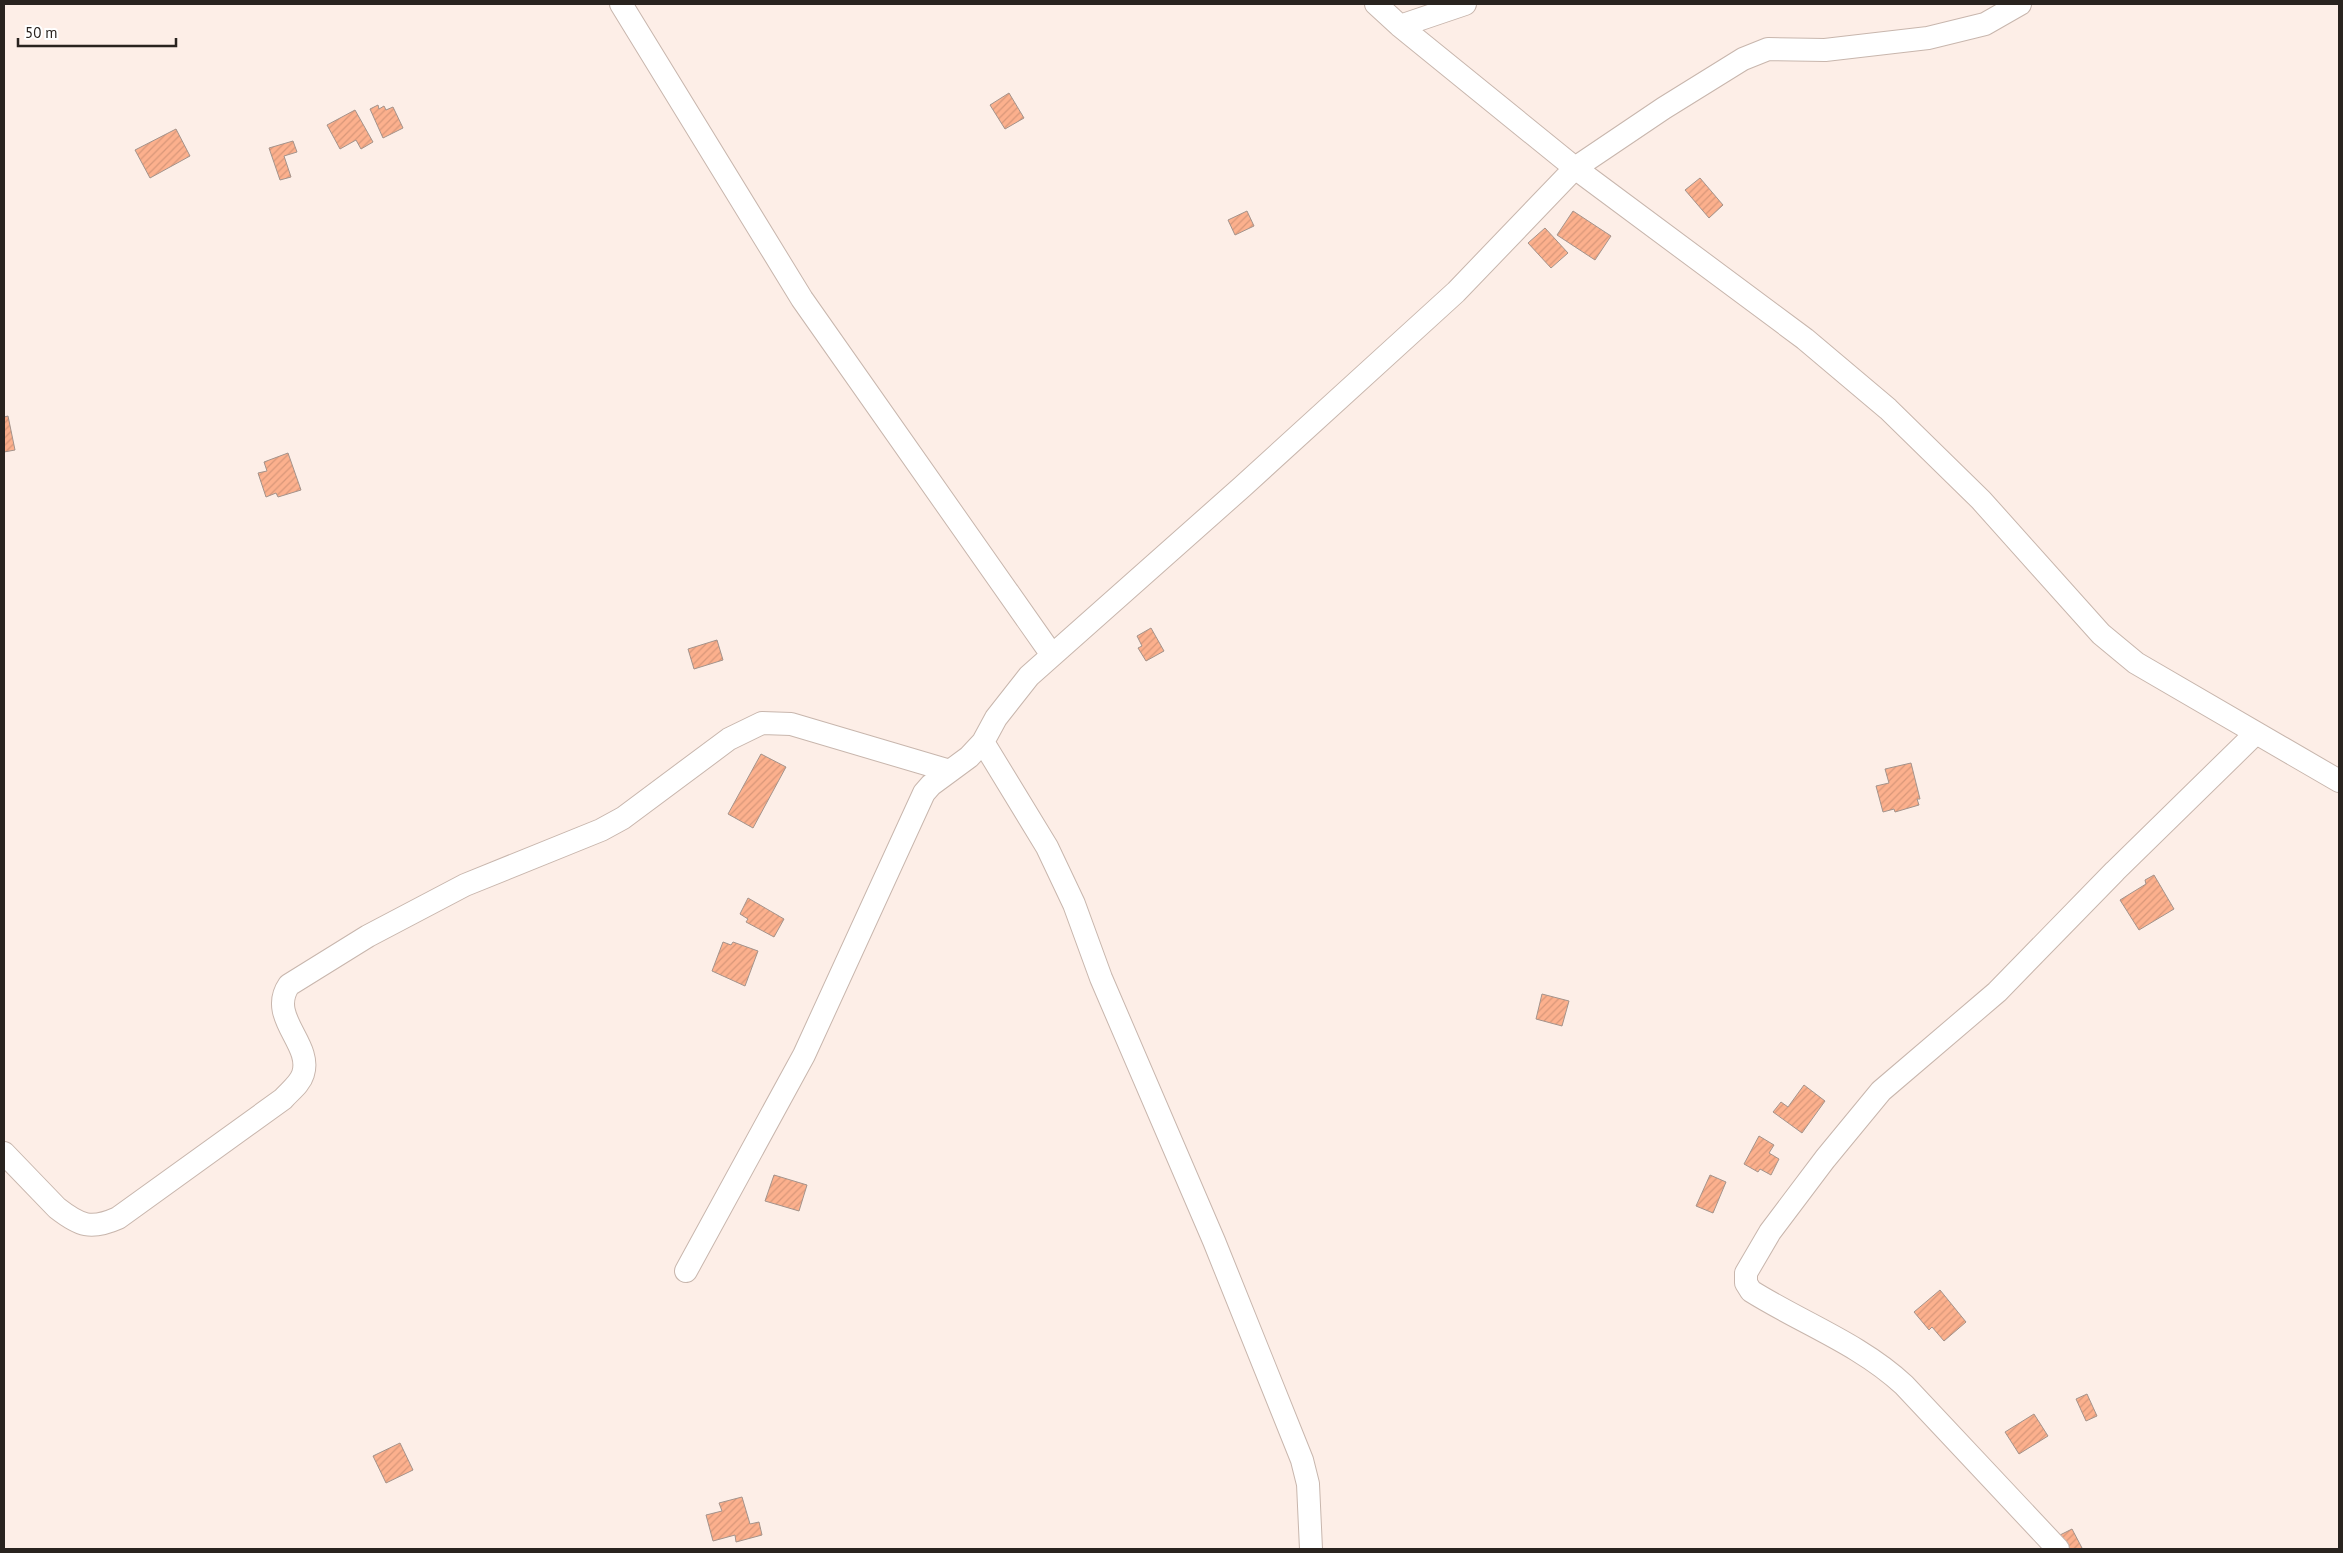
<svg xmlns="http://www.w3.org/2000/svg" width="2343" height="1553" font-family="'PT Sans',sans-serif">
<defs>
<pattern id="building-hatch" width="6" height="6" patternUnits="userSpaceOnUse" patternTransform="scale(1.25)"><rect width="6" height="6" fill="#fcb08d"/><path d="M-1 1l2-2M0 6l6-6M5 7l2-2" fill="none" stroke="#d89779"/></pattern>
</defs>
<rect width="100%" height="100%" fill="#fdeee7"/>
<path fill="url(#building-hatch)" stroke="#a4938b" d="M1009,93L1024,118L1005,129L990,105Z
M378,105L379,109L384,106L386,110L393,107L403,128L383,138L370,109Z
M355,110L373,142L361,149L356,140L340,149L327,125Z
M176,129L190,156L150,178L135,150Z
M293,141L297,152L284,156L291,177L280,180L269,148Z
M1700,178L1723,205L1709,218L1685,190Z
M1247,211L1254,226L1235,235L1228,220Z
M1573,211L1611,236L1595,260L1557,235Z
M1545,228L1568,253L1551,268L1528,243Z
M8,416L15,450L4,452V417Z
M288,453L301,490L278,497L276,493L266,497L258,473L267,471L264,462Z
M1151,628L1164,651L1146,661L1138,648L1142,646L1137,636Z
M717,640L723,660L694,669L688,649Z
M761,754L786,767L753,828L728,814Z
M1911,763L1920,799H1917L1919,805L1895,812L1894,809L1883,812L1876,786L1889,783L1885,769Z
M2154,875L2174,909L2139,930L2120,900L2146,884L2145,880Z
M748,898L784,919L774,937L746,922L748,919L740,914Z
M723,942L731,945L733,942L758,951L745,986L712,971Z
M1542,994L1569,1001L1562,1026L1536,1019Z
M1804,1085L1825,1101L1802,1133L1773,1112L1781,1102L1788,1107Z
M1759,1136L1774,1145L1769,1153L1779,1159L1771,1175L1760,1169L1758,1172L1744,1164Z
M774,1175L807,1185L799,1211L765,1201Z
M1710,1175L1726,1182L1713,1213L1696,1206Z
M1940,1290L1966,1322L1944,1341L1932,1327L1929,1330L1914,1312Z
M2087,1394L2097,1416L2086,1421L2076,1399Z
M2034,1414L2048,1436L2019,1454L2005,1432Z
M400,1443L413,1470L386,1483L373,1456Z
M742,1497L750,1524L759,1522L762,1535L736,1542L735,1535L713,1541L706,1515L722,1511L719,1503Z
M2072,1529L2082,1548L2080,1549H2067L2060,1535Z"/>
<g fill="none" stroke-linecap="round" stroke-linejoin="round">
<defs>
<path id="minor" d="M621,4L802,299L1052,655
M1376,4L1400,26L1575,168L1805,339L1888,409L1981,500L2101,634L2136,663L2339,781
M1400,26L1465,4
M983,742L1047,847L1074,904L1101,978L1214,1241L1302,1460L1308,1484L1311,1549
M4,1153L57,1208C80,1226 91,1230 118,1218L283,1099C290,1091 300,1084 303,1074C313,1044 267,1017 289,985L368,936L465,885L601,830L623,818L729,739L762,723L791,724L950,771
M686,1271L804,1055L924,793L931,785L969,757L983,742L996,718L1029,676L1242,487L1456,292L1575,168L1664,108L1743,59L1768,49L1825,50L1928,38L1985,24L2020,4
M2058,1549L1904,1385C1860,1344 1802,1323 1751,1291L1746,1283V1273L1770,1232L1825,1159L1881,1091L1997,992L2115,871L2256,733"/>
</defs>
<use href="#minor" stroke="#c8b6ad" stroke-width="24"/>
<use href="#minor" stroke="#fff" stroke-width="22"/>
</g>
<rect width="2343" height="1553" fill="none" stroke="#29231f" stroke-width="10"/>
<path d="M18 38v8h158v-8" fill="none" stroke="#29231f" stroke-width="2.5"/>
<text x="25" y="38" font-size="15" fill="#29231f" stroke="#ffffff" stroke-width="4" paint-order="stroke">50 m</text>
</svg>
